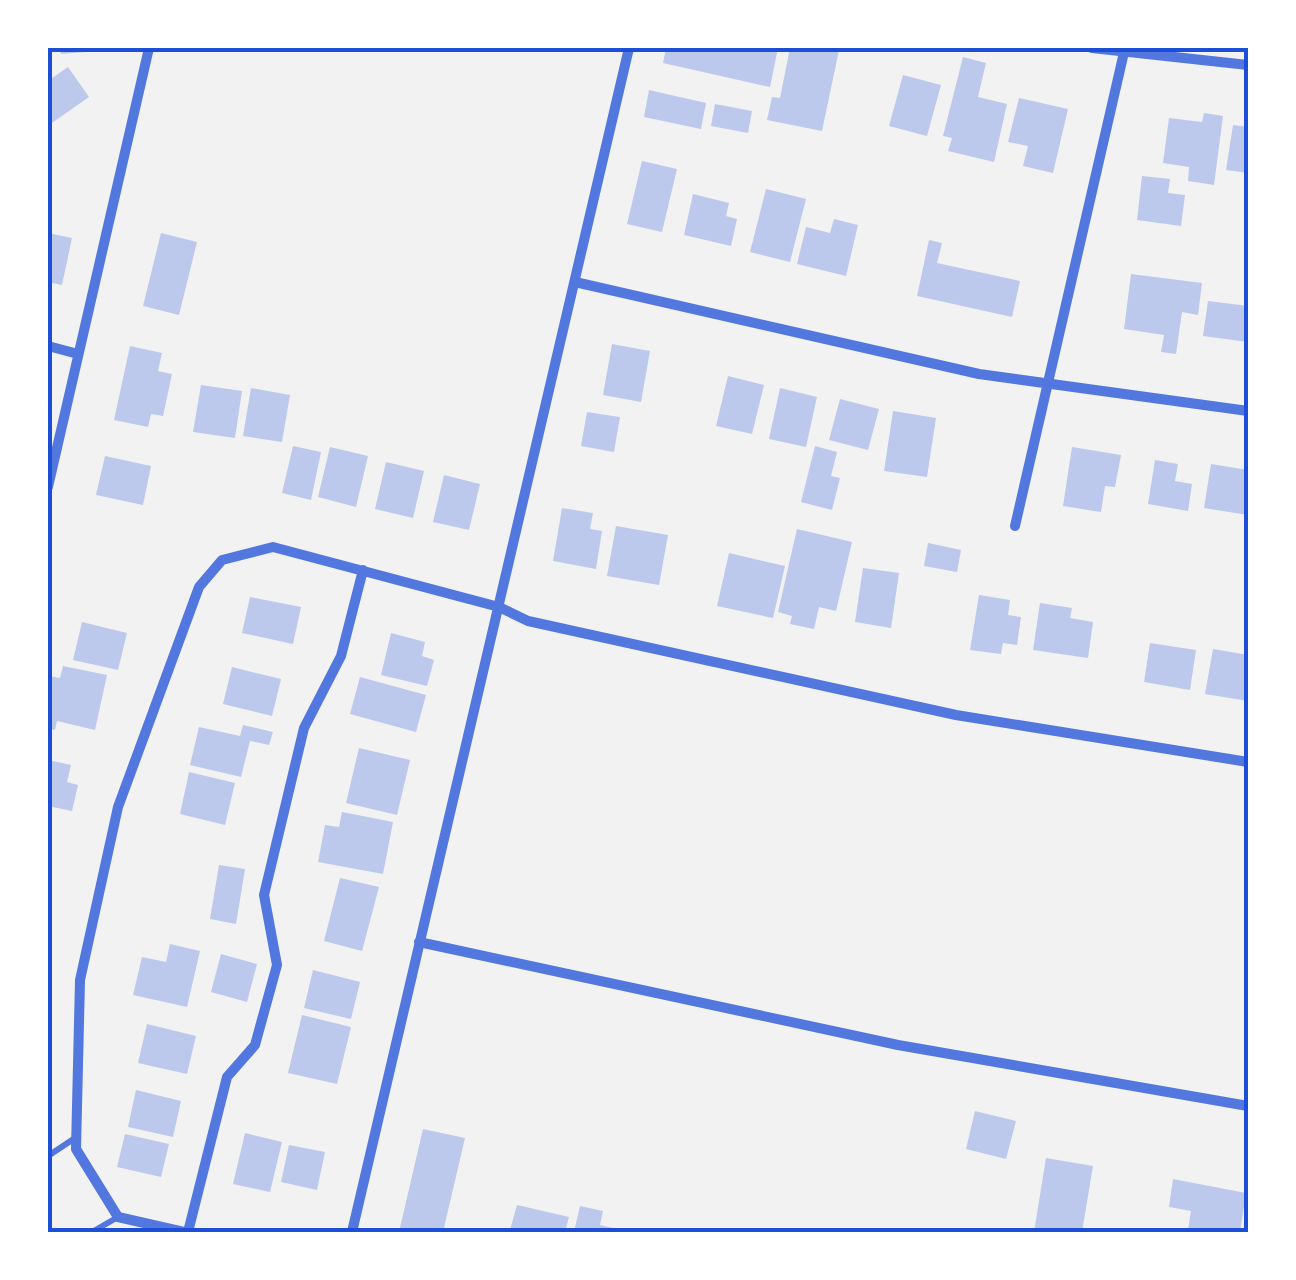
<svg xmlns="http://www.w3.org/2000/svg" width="1296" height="1280" font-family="'Space Grotesk',sans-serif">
<rect width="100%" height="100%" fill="#f2f2f2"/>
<path fill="#bdc9ec" d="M60,48H97L98,51L61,54Z
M666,48H778L770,87L663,63Z
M790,48L839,50L822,131L767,120L772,97L780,98Z
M963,57L986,63L978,97L1007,104L994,162L948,151L952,138L943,136Z
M68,67L89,97L49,125L48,81Z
M903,75L941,85L927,136L889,126Z
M649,90L706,103L701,129L644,117Z
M1019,98L1068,109L1053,173L1023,166L1028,146L1008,142Z
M715,104L752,111L748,133L711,126Z
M1204,113L1223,116L1214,185L1188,181L1189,167L1163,163L1169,118L1202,122Z
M1233,125L1248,127V173L1226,170Z
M642,161L677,169L662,232L627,224Z
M1142,176L1170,179L1168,193L1185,195L1181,226L1137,220Z
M766,189L806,199L790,262L750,252Z
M693,194L729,203L726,216L737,219L731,246L684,235Z
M834,219L858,225L846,276L797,264L806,227L830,233Z
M48,233L72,238L62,285L48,282Z
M161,233L197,242L179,315L143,306Z
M929,240L942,243L937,263L1020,281L1012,317L917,296Z
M1131,274L1202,283L1198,315L1182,312L1176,354L1161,352L1164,335L1124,329Z
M1208,301L1248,306V342L1203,336Z
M612,344L650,351L641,402L603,395Z
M130,346L162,353L158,371L172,374L163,416L151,414L148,427L114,420Z
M728,376L764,385L752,434L716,426Z
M201,385L242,391L235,438L193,432Z
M251,388L290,395L282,442L243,436Z
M780,388L817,397L806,447L769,439Z
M840,399L879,409L868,450L829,440Z
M893,411L936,418L927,477L884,471Z
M587,412L620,417L614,452L581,446Z
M293,446L321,452L311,500L282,493Z
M815,446L837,452L831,476L840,478L832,510L801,502Z
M330,447L368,456L356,507L318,497Z
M1072,447L1121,455L1115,487L1105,486L1101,512L1063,506Z
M105,456L151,466L143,505L96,495Z
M1155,460L1178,464L1175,481L1192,484L1188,511L1148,504Z
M386,462L424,471L413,518L375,509Z
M1211,464L1248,470V515L1204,508Z
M444,475L480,484L469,530L433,522Z
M562,508L593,513L590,529L602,531L596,569L553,561Z
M616,526L668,535L659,585L607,576Z
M797,529L852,542L836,611L819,607L814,629L790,624L792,616L778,612Z
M928,543L961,550L957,572L924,566Z
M729,553L785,566L773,618L717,606Z
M863,568L899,573L891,628L855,622Z
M979,595L1010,600L1008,615L1021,617L1017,645L1003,643L1001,654L970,650Z
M250,597L301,607L293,644L242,633Z
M1040,603L1072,608L1070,618L1093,622L1088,658L1033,650Z
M82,622L127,633L118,670L73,660Z
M391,633L425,642L422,656L434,660L427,686L381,675Z
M1150,643L1196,650L1190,690L1144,682Z
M1213,649L1248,655V701L1205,694Z
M63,666L107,675L95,730L57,721L55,730L48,728V676L60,678Z
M232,667L281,679L272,716L223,704Z
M360,677L426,695L416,732L350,714Z
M243,725L273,732L269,745L250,741L241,777L190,765L199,727L240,736Z
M359,748L410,760L397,815L346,803Z
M48,760L71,765L67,782L78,785L72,811L48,806Z
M189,772L235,783L225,825L180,814Z
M342,812L393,822L383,874L318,862L325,825L339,827Z
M219,865L245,869L236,924L210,919Z
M340,878L379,887L362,951L324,941Z
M170,944L200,951L187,1007L133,995L142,957L166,962Z
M221,954L257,964L247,1002L211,992Z
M313,970L360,982L351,1019L304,1008Z
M302,1015L351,1027L337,1084L288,1073Z
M147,1024L196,1036L187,1074L138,1063Z
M136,1090L181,1101L173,1137L128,1127Z
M975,1111L1016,1121L1006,1159L966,1149Z
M423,1129L465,1138L443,1232H399Z
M245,1133L282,1142L270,1192L233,1184Z
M125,1134L169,1144L161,1177L117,1167Z
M289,1145L325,1152L317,1190L281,1182Z
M1046,1158L1093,1166L1082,1232H1034Z
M1173,1179L1246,1193L1240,1232L1188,1230L1191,1211L1169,1207Z
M517,1205L569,1217L565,1232L510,1230Z
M580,1206L603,1211L600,1225L629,1232H574Z"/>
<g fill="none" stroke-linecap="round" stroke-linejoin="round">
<path stroke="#5277de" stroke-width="6" d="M48,1156L75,1138
M92,1232L118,1217"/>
<path stroke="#5277de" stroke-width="10" d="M1092,48L1248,65
M575,282L979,374L1248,411
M48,346L78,354
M48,487L149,48
M1015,526L1125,48
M419,942L898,1045L1248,1106
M184,1232L118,1217L76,1149L80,980L118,807L199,587L222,560L273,547L499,607L528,621L956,715L1248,762
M188,1232L227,1077L255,1045L277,965L264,895L304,728L341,656L363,570
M352,1232L629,48"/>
</g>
<rect width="1296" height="1280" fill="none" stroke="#ffffff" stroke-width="100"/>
<rect x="50" y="50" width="1196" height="1180" fill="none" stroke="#1d4ed8" stroke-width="4"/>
</svg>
